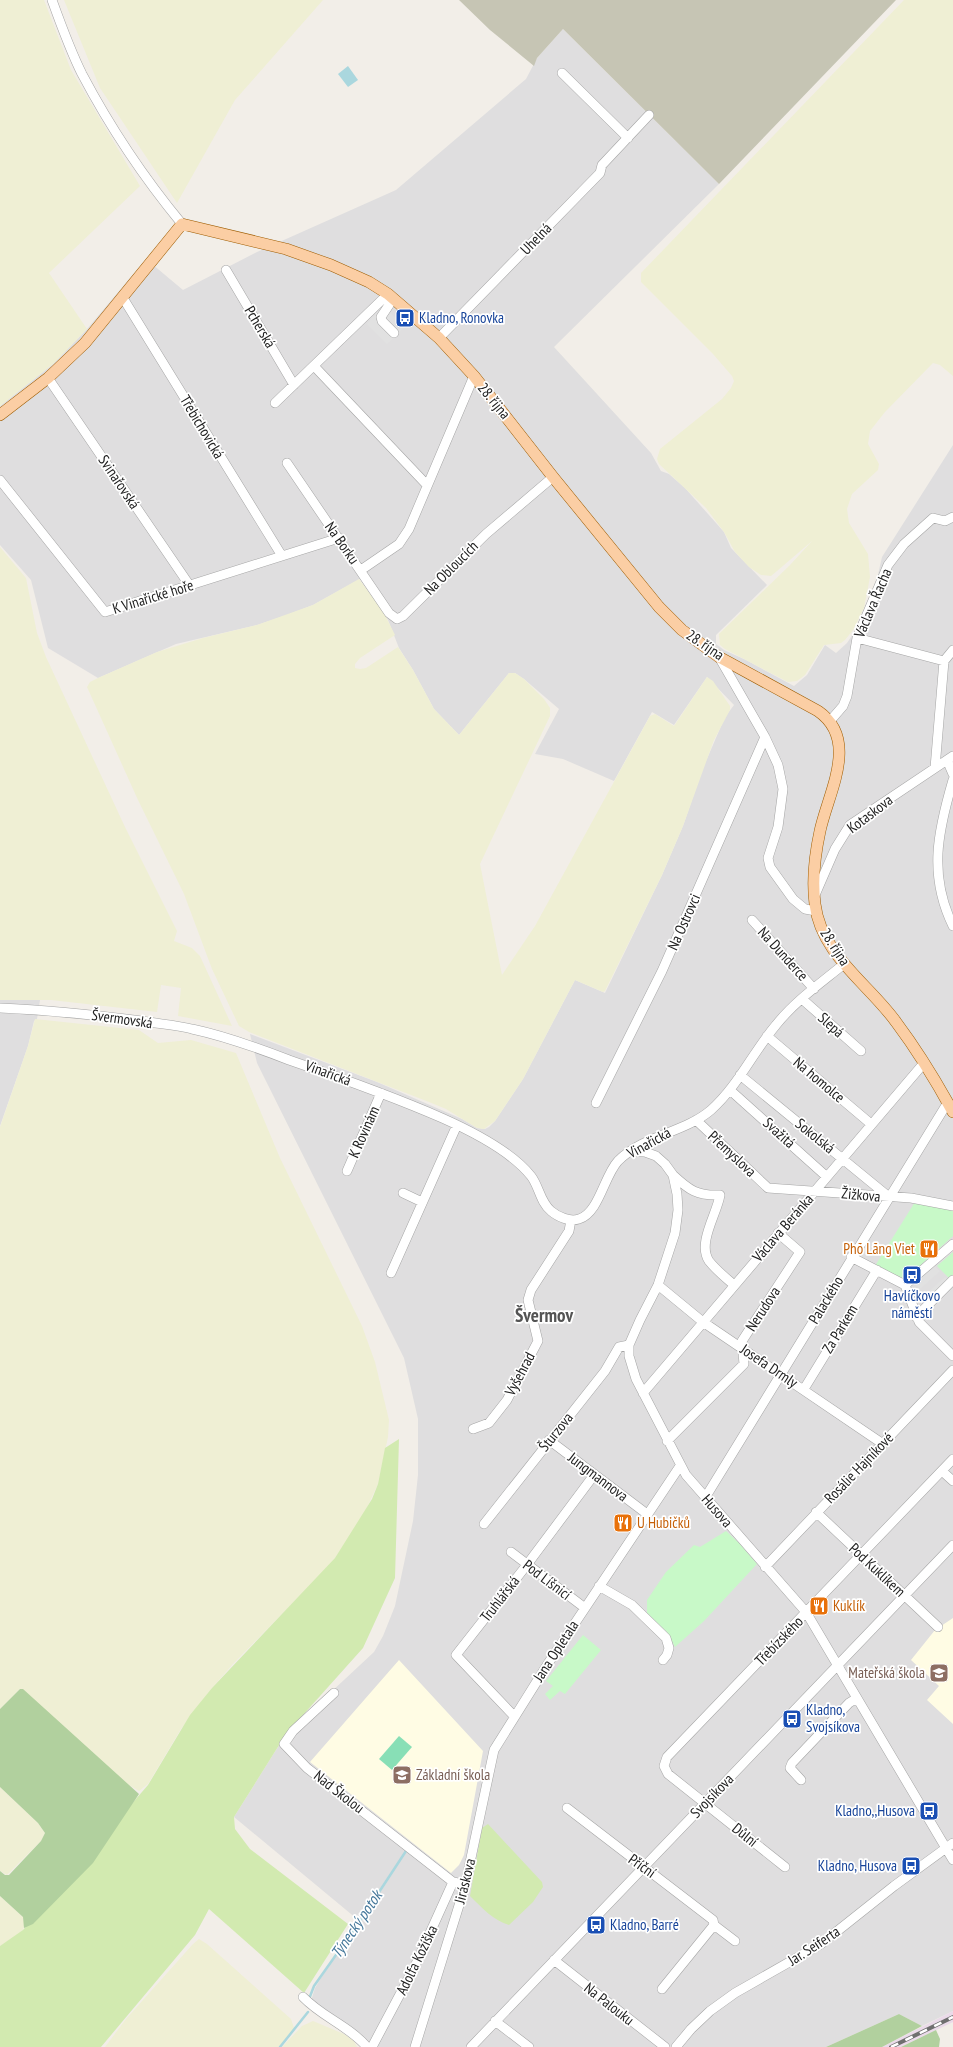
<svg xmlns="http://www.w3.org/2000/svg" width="953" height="2047" font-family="'PT Sans Narrow',sans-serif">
<rect width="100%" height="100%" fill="#f2eee8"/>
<path fill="#dfdedf" d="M563,29L719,184L554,347L651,453L661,471L669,474L685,488L724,532L731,548L767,585L716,635V644L724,650L746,660L794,686L807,675L825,645L836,653L847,643L855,631L877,579L882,557L953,445V2011L922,2026L899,2014L826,2047H361L311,2001L315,1988L357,1919L234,1817L286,1734L374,1652L383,1636L395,1606L413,1521L418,1475V1419L404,1358L257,1063L250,1034L377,1082L462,1119L477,1128L485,1129L489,1127L495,1121L523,1079L575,980L605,993L662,875L683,826L703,768L725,717L734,705L707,677L674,725L652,712L614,781L563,759L535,754L559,709L524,679L515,673H509L459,735L434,709L413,670L399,648L388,620L360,579L313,605L287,615L257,625L176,644L98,678L48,648L31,580L0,545V406L53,364L87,329L146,259L183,290L257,252L396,190L526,79L537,58Z
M0,1000H40L37,1019L34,1021L28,1046L0,1126Z"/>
<path fill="#eadae9" d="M953,2011V2022L901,2047H882Z"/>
<path fill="#fffce4" d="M953,1618V1724L927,1700L939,1686L911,1660L935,1630Z
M399,1660L483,1751L464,1855L459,1865L451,1873L310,1762Z"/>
<path fill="#c6c5b4" d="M459,0H896L719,184L563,29L537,58L534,66L490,30Z"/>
<path fill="#efefd4" d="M0,0H44L71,70L140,186L49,273L87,329L53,364L0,406Z
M64,0H323L235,100L177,203L100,88Z
M904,0H953V376L940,365L933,363L885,412L870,431L868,444L879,464L878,470L852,494L847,509L849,523L868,554L870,577L864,608L853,630L845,640L841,643L824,645L805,675L797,681L788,682L725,649L720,645L719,634L790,565L812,541L777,571L771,576L761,575L749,567L735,552L724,532L706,508L659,464L657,459L660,449L722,399L731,388L734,381L732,376L713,354L641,282V273Z
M0,547L26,578L37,633L46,657L125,827L177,931L174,941L192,948L200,956L232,1026L178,1016L181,988L161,985L157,1012L51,1000H0Z
M359,579L383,611L395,635L360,658L355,664V668L360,669L366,668L398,647L413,670L434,709L459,735L509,673H515L524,679L544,699L550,708V716L480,864L502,975L535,926L650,716L655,714L674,726L707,677L713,681L730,706V710L714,740L683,826L662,875L605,991L603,992L575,980L523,1079L495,1121L484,1129L477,1128L446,1109L429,1102L249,1032L239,1026L212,969L184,894L138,800L87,687L90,682L98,678L157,652L203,638L257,625L313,605Z
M35,1019L139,1030L158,1043L191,1040L236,1053L280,1158L362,1326L375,1362L389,1420L388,1437L378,1484L364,1514L346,1543L329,1566L233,1664L212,1688L181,1729L148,1784L139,1791L127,1784L20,1689L0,1709V1127L28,1046Z
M0,1787L38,1823L45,1833L41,1841L7,1875L0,1871Z
M0,1896L23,1917L25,1925L22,1932L0,1946Z
M199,1939L207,1944L291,2019L294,2028L285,2041L279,2047H105L126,2019L193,1944Z
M313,2021L344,2034L354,2041L357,2047H282L302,2026Z"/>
<path fill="#d2eab0" d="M399,1439L395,1578L363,1648L286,1734L234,1817L235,1829L250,1849L348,1924L304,1993L209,1909L195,1935L101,2047H0V1946L23,1930L148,1785L190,1715L212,1688L335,1558L372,1499L378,1484L385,1448Z
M488,1824L542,1882L543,1887L533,1902L509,1925C494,1921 481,1907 470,1896L482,1828Z"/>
<path fill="#b1d09e" d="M20,1689H23L139,1794L93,1863L33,1924L24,1928L23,1917L0,1896V1871L5,1875H9L41,1841L45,1833L38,1823L0,1787V1709Z
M899,2014L922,2026L882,2047H826Z
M936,2030L940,2039L939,2047H901Z"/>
<path fill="#c8f9c8" d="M915,1202L953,1211V1236L905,1279L875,1266Z
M953,1252V1276L950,1279L937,1266Z
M726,1531L739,1543L757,1564L704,1621L675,1647L667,1632L647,1613V1600L666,1572L694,1545L700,1547Z
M583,1635L601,1650L565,1694L560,1691L550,1700L545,1694L553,1686L546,1681Z"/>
<path fill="#88dfb6" d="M399,1736L412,1747L392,1770L379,1759Z"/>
<path fill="#e1e1e1" d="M384,304L391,310L390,313L406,326L387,344L367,324Z
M935,1266L940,1271L920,1289L915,1284Z
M945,1277L948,1280L930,1300L925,1295Z"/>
<path fill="#aad7de" d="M348,66L358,80L348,87L338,74Z"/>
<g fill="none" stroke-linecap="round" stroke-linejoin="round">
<path stroke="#aad7de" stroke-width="2.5" d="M309,1999L314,1986L360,1921L406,1851
M280,2047L308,2012"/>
<defs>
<path id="minor" d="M52,0C61,25 70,50 82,74C110,127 144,178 182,224
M562,73L628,138
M226,270L294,385
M123,298L282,556
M393,299L381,317L382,321L394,333
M439,338L600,173L602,165L649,115
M314,366L427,485
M48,378L190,586
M275,403L388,294
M287,463L389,613L397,619L403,616L486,534L553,477
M0,480L105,612L339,538
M361,570L399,544L409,529L474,376
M857,638L944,661
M719,657L765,737L778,765L783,789L778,827L768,858L770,867L793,899L805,909L816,911
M830,721L843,706L847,696L857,638L888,565L904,544L933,518L945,521L953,517
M947,760L953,774
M935,768L944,661L953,650
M953,780C938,831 928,875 953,926
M815,895L835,849L850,825L953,756
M752,920L814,989
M802,999L861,1051
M0,1008C48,1010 95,1015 142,1021C159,1024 176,1025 192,1029C225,1036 258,1048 289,1060C341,1078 392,1096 442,1118C469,1130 512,1152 531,1176C539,1186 540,1202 551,1211C558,1217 570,1222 579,1219C599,1213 604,1176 618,1161C644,1135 684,1133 711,1110C738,1086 753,1052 776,1025C795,1001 821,983 844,964
M767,1036L871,1124
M740,1075L889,1197
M730,1090L827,1177
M596,1103L662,971L765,737
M696,1120L768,1188L911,1198L953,1206
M631,1151L645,1152L656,1156L665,1164L673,1175L677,1194L678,1210L675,1233L658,1285L640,1320L629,1345V1356L636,1379L686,1475L806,1612L953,1860
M347,1171L381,1093
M673,1175C689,1190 697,1196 720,1195C717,1214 697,1243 709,1261C716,1270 726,1278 734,1285
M403,1193L422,1202
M851,1257L905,1285L919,1322L953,1356
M391,1273L457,1125
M658,1285L703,1322L883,1444
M905,1285L953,1244
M916,1317L953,1280
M804,1389L877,1270
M643,1393L924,1063
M473,1429L489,1423L507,1400L538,1341L528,1300L531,1290L569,1231L571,1220
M549,1440L647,1514
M667,1441L744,1364L742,1341L800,1252L778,1233
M942,1471L953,1481
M705,1498L948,1102
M816,1512L938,1627
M484,1524L605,1371L619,1347L629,1345
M511,1552L585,1608
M765,1567L953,1370
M599,1586L632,1605L666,1638L669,1648L667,1655L663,1660
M334,1693L293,1731L284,1744L307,1768L453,1882
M514,1716L456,1655L526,1566L594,1475
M801,1780L790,1768L792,1763L849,1703L857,1698
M567,1808L713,1920L714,1925L735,1941
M785,1867L668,1774L664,1766L667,1757L953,1459
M554,1960L665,2047
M662,1989L714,1925
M303,1997C322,2017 349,2026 367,2047
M495,2021L529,2047
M372,2047L415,1966L453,1882L458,1883
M415,2047L465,1886L494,1750L549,1662L680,1466
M471,2047L953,1545
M676,2047L691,2029L710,2011L735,1993L821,1944L894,1886L953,1843"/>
<path id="major" d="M0,415L48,378L85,343L182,224L286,249L331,265L369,282L388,294L439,338L474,376L553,477L659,607L682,630L719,657L818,711C860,740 828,793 820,831C815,854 812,881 815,904C821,955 869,984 896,1022C917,1050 936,1081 953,1112"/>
</defs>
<use href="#minor" stroke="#a5a5a5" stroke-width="10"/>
<use href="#major" stroke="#9e5c01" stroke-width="12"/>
<use href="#minor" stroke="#fff" stroke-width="9"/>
<use href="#major" stroke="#fbcea4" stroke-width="11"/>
<defs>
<path id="rail" d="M891,2047L953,2017"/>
</defs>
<use href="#rail" stroke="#6f6f6f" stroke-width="4"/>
<use href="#rail" stroke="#fff" stroke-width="2.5" stroke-dasharray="8" stroke-linecap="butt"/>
</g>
<defs>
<symbol id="bus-square" viewBox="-11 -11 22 22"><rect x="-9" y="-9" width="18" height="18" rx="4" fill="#1a4fb4" stroke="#fff"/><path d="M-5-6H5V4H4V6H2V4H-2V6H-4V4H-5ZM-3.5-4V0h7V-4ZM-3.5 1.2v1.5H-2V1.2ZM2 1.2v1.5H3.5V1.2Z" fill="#fff"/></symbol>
<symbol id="restaurant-square" viewBox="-11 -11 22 22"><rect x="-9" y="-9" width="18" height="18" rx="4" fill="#e8710a" stroke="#fff"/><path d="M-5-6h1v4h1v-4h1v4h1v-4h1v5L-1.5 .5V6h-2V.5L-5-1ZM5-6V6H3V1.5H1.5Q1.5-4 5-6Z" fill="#fff"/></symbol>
<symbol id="school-square" viewBox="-11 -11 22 22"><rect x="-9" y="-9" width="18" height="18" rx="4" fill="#8d6e63" stroke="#fff"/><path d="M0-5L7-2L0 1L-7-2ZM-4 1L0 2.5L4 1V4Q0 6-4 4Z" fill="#fff"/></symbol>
</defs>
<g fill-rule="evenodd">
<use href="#bus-square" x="394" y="307" width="22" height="22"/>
<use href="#restaurant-square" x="918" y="1238" width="22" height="22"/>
<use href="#bus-square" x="901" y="1264" width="22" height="22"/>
<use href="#restaurant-square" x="612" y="1512" width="22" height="22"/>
<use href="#restaurant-square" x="808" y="1595" width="22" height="22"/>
<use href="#school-square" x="928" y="1662" width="22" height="22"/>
<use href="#bus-square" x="781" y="1708" width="22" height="22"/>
<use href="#school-square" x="391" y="1764" width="22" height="22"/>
<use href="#bus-square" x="918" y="1800" width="22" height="22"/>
<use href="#bus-square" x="900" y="1855" width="22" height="22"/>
<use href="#bus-square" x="585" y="1914" width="22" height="22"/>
</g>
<g text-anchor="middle" stroke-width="3.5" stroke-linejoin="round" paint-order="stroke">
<g font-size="15" fill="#212121" stroke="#fff">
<text transform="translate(536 239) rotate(-46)" y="5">Uhelná</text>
<text transform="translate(260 327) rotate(59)" y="5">Pcherská</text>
<text transform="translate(494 401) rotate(51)" y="5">28. října</text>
<text transform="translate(202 427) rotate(59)" y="5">Třebichovická</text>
<text transform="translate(119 482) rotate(56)" y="5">Svinařovská</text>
<text transform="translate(342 543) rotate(55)" y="5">Na Borku</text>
<text transform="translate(451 568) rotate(-45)" y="5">Na Obloucích</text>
<text transform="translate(153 597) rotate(-17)" y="5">K Vinařické hoře</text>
<text transform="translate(873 603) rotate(-67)" y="5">Václava Řacha</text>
<text transform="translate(705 645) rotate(34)" y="5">28. října</text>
<text transform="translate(870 814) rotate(-37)" y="5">Kotaskova</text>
<text transform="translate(684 922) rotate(-66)" y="5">Na Ostrovci</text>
<text transform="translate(835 947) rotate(57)" y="5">28. října</text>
<text transform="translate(783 954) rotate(48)" y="5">Na Dunderce</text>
<text transform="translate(122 1019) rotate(8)" y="5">Švermovská</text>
<text transform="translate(831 1025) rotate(42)" y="5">Slepá</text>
<text transform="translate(328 1073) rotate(20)" y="5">Vinařická</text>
<text transform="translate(819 1080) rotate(40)" y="5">Na homolce</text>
<text transform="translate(364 1132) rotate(-66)" y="5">K Rovinám</text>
<text transform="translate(779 1133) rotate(42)" y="5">Svažitá</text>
<text transform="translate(815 1136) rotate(39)" y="5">Sokolská</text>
<text transform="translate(649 1143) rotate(-29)" y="5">Vinařická</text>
<text transform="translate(732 1154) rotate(43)" y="5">Přemyslova</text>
<text transform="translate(861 1195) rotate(5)" y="5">Žižkova</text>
<text transform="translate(783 1228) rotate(-49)" y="5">Václava Beránka</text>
<text transform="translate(826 1300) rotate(-59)" y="5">Palackého</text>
<text transform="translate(763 1309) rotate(-57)" y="5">Nerudova</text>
<text transform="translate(840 1329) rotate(-59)" y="5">Za Parkem</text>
<text transform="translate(769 1366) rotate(34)" y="5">Josefa Drmly</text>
<text transform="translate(520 1374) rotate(-62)" y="5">Vyšehrad</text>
<text transform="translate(556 1432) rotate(-51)" y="5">Šturzova</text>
<text transform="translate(859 1468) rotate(-46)" y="5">Rosálie Hajníkové</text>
<text transform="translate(598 1477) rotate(37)" y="5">Jungmannova</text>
<text transform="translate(717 1511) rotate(49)" y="5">Husova</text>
<text transform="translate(877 1570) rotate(43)" y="5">Pod Kuklíkem</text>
<text transform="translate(547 1580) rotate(37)" y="5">Pod Líšnicí</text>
<text transform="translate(500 1599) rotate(-52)" y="5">Truhlářská</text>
<text transform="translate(779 1641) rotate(-46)" y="5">Třebízského</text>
<text transform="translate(556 1651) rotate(-57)" y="5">Jana Opletala</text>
<text transform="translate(339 1792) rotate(38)" y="5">Nad Školou</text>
<text transform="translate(712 1796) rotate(-46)" y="5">Svojsíkova</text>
<text transform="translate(745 1835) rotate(39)" y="5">Důlní</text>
<text transform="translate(642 1866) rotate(35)" y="5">Příční</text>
<text transform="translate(465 1881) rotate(-76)" y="5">Jiráskova</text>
<text transform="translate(814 1946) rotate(-33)" y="5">Jar. Seiferta</text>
<text transform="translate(417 1960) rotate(-64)" y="5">Adolfa Kožíška</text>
<text transform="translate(609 2004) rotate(38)" y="5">Na Palouku</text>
</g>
<g font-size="15" fill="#164399" stroke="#fff" text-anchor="start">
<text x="419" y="323">Kladno, Ronovka</text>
<text x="912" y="1301" text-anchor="middle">Havlíčkovo<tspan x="912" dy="17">náměstí</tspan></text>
<text x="806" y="1715">Kladno,<tspan x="806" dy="17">Svojsíkova</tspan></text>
<text x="915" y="1816" text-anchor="end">Kladno,,Husova</text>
<text x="897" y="1871" text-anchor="end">Kladno, Husova</text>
<text x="610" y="1930">Kladno, Barré</text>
</g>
<g font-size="15" fill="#c56008" stroke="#fff" text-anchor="start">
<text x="915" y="1254" text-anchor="end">Phõ Lãng Viet</text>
<text x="637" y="1528">U Hubičků</text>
<text x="833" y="1611">Kuklík</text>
</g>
<g font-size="15" fill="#785e54" stroke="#fff" text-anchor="end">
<text x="925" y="1678">Mateřská škola</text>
<text x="416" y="1780" text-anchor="start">Základní škola</text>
</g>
<g font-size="16" font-style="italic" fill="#44779a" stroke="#fff">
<text transform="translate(356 1924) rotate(-56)" y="6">Týnecký potok</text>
</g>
<g font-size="19" font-weight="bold" fill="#545454" stroke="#fff">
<text x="544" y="1322">Švermov</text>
</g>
</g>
</svg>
